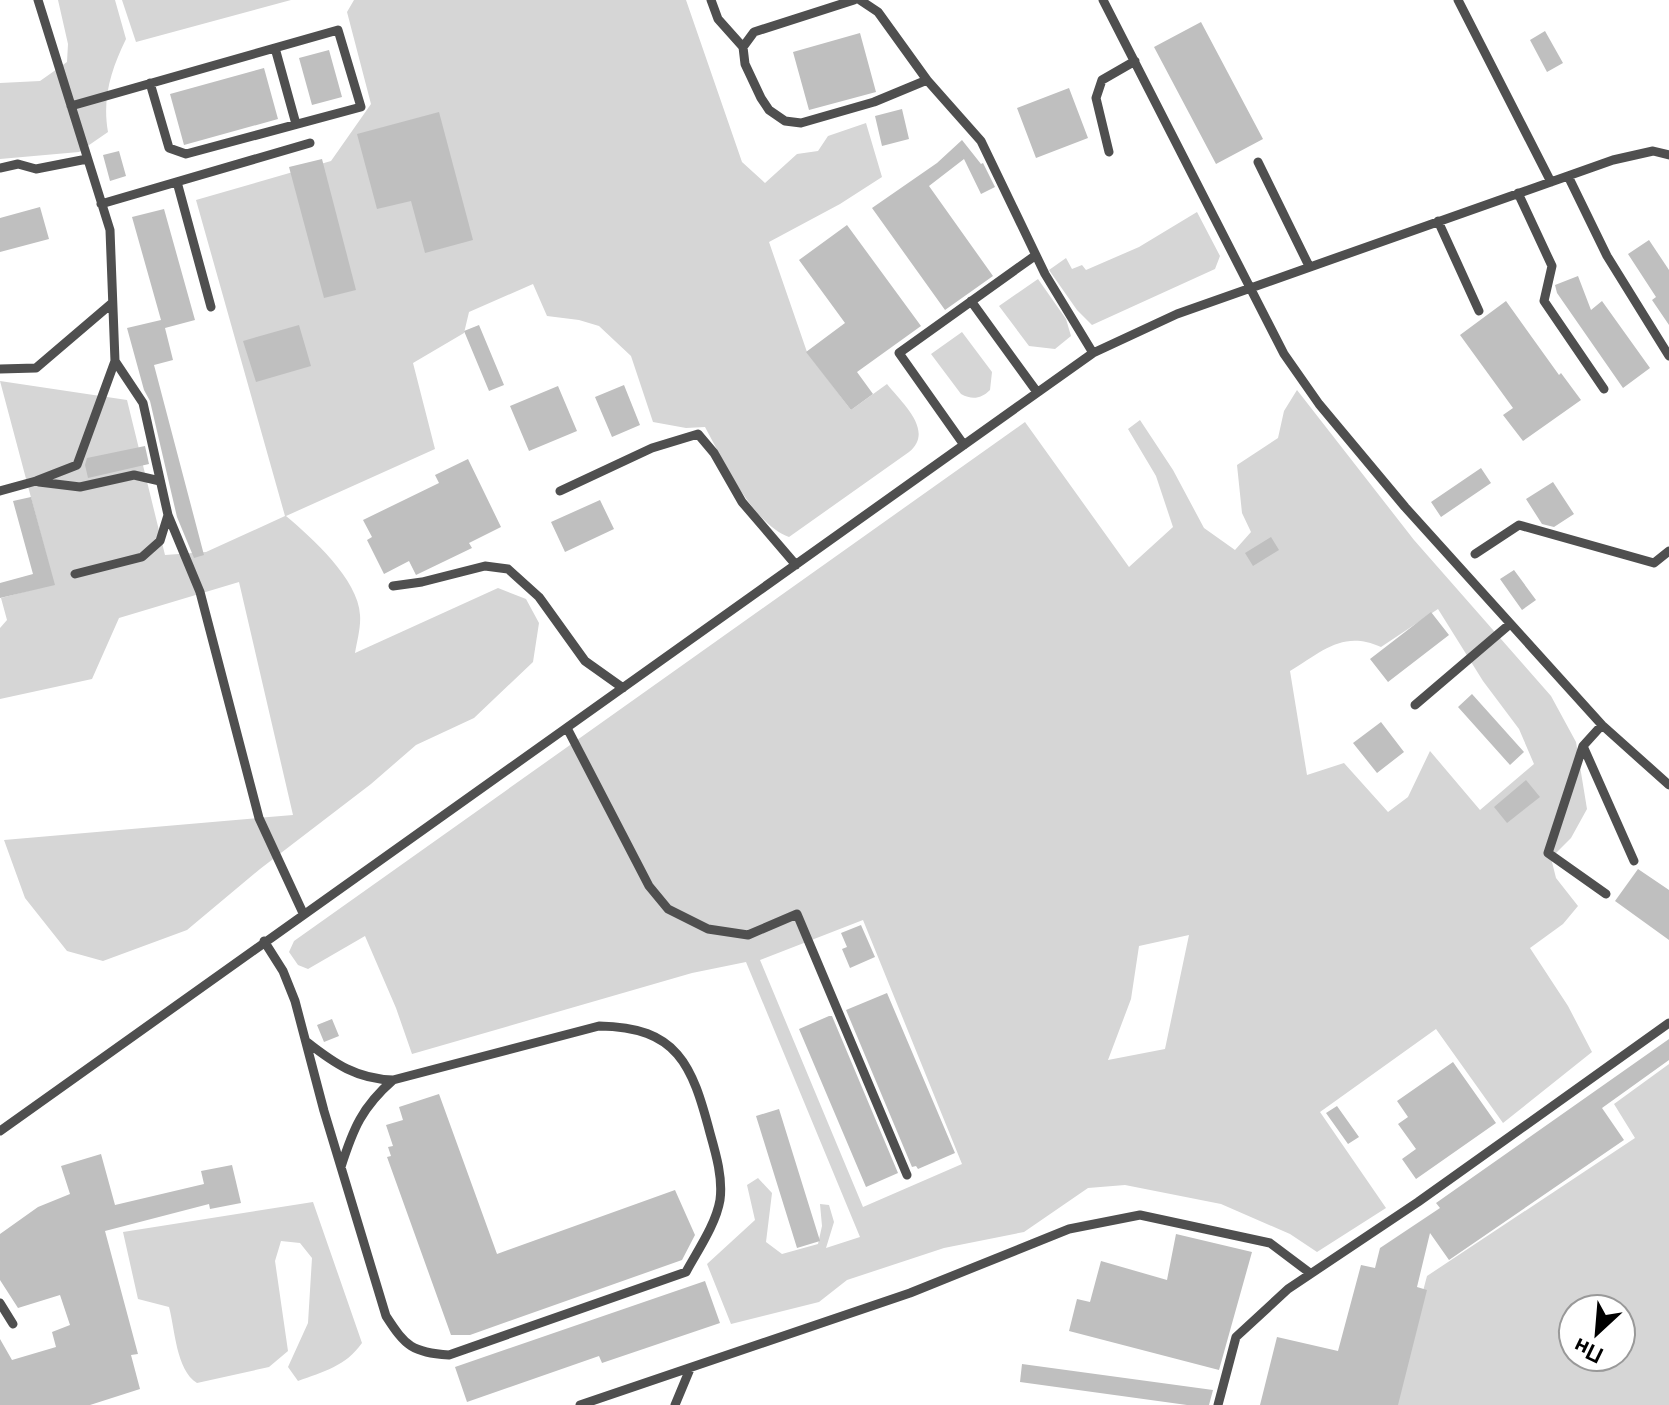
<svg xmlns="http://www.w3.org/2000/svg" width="1669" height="1405" font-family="Raleway,sans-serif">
<rect width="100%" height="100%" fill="#fff"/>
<path fill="#d6d6d6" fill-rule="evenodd" d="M58,0H115L126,39C111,70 102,98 108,132L79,152L0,159V83L40,81L67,62L68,44Z
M122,0H291L136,42Z
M354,0H686L742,162L765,183L797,154L818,151L828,136L866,123L882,177L840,204L769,242L807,352L851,410L887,384C902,403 935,431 909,452L789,537C751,522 724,462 705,427L686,428L653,422L631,356L599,326L579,320L547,316L533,284L469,312L464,333L413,363L435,449L286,516C312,538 358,579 360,615C361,627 357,641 355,653L498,588L526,599L539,623L533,662L474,718L416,745L371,784L260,869L187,930L103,961L67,951L25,898L4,840L293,815L239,582L119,618L92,679L0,699V628L7,620L1,598L54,584L0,381L127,400L165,555L206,552L285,516L196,200L331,161L371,104L347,12Z
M1197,212L1220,256L1215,269L1092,325L1077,310L1049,270L1066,258L1072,269L1082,265L1086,270L1139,247Z
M1038,279L1066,319L1071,336L1055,349L1029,346L999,306Z
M962,332L992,372L990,390C981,399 972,400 961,394L931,354Z
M1297,390L1414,540L1551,696L1576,742L1587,809L1571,838L1551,858L1556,878L1578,906L1563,924L1530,948L1568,1006L1592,1052L1503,1123L1436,1029L1320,1112L1386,1208L1317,1252L1290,1234L1221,1204L1125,1185L1088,1188L1024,1232L944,1248L847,1280L819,1302L731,1324L707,1264L755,1220L747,1185L758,1178L772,1193L766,1242L782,1254L818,1244L822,1226L820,1204L829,1205L834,1222L826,1248L860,1237L746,962L692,973L412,1054L396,1008L365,936L308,969L298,965L289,952L294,941L1025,422L1129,567L1173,527L1156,476L1128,429L1140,420L1173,470L1204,528L1235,550L1251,532L1242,513L1237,465L1278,438L1284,411ZM1438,609L1483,681L1519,729L1534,764L1480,810L1430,751L1408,797L1388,812L1344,763L1307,775L1290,671C1323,651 1343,630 1381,647ZM863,920L962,1164L863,1207L760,960ZM1189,935L1165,1049L1108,1060L1131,999L1139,946Z
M1669,1064V1405H1393L1427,1276L1635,1138L1614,1104ZM1573,1309H1621V1357H1573Z
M313,1202L362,1343C346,1366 323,1372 298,1381L288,1367L308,1323L312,1258L300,1243L281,1241L275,1261L288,1351L269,1367L197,1383C176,1370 175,1329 169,1307L138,1299L123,1232Z"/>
<path fill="#bfbfbf" d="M1201,22L1263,139L1216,164L1154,47Z
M1545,31L1563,63L1547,72L1530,40Z
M860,33L876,92L809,110L793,52Z
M329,50L342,97L312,105L299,58Z
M264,68L278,119L184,145L170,94Z
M1069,88L1088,138L1036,158L1017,108Z
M902,109L909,139L882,146L875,116Z
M439,112L473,240L425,253L411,201L377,209L357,134Z
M962,140L981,164L983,163L995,187L981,194L964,159L929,186L993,276L945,310L872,208L937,163Z
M119,151L126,176L110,181L103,155Z
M322,159L356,290L324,298L289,167Z
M40,207L49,239L0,252V218Z
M164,209L195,320L165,328L173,360L154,365L204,555L194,558L177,517L150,401L144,390L127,328L161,320L132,217Z
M847,225L921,326L857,372L873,394L851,410L806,352L845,323L799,260Z
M1649,240L1669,270V325L1652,300L1656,297L1628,254Z
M1578,276L1591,310L1602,301L1650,368L1623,388L1557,293L1555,285Z
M1506,301L1559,375L1561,373L1581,400L1523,441L1503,415L1513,408L1460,335Z
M299,325L311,366L256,382L243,341Z
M479,325L504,385L489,391L464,331Z
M624,385L640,425L612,437L595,397Z
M558,386L577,431L529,451L510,406Z
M145,446L149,464L88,478L85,465L87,458Z
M468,459L501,527L469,543L472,548L416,575L409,561L384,574L367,540L372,537L363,520L439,483L435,475Z
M1481,468L1491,483L1441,517L1431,502Z
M1553,482L1574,514L1554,527L1542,524L1526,499Z
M31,497L55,585L0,598V583L33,574L13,501Z
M600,500L614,529L565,552L551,522Z
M1271,537L1279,550L1253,566L1245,553Z
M1514,570L1536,600L1522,610L1500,579Z
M1431,612L1449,635L1388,682L1370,659Z
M1472,694L1524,752L1510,765L1458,707Z
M1381,722L1404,752L1377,773L1353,743Z
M1526,780L1540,797L1507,823L1494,807Z
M1638,869L1669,890V940L1615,901Z
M861,925L875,957L850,968L842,949L847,947L841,933Z
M887,993L955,1153L918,1169L916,1166L912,1167L846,1010Z
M829,1016H832L898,1173L866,1187L799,1029Z
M332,1019L339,1036L324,1042L317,1025Z
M1669,1039V1060L1602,1108L1624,1140L1449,1260L1430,1233L1417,1287L1427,1290L1398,1405H1260L1277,1337L1338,1351L1361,1265L1375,1268L1380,1248L1440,1208L1436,1203Z
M1453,1062L1496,1123L1416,1179L1402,1159L1416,1149L1398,1124L1408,1117L1397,1101Z
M439,1094L497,1254L675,1190L695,1235L682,1260L470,1335H451L387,1157L391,1156L388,1147L393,1146L386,1125L403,1120L399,1107Z
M1337,1106L1359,1137L1348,1144L1326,1113Z
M779,1109L820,1241L797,1248L756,1116Z
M101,1154L115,1205L204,1184L201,1171L232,1165L241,1203L210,1209L209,1204L105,1231L138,1354L131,1355L140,1389L90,1405H0V1339L12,1360L56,1347L52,1332L70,1325L60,1295L18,1308L0,1280V1234L38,1207L70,1194L61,1166Z
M1176,1234L1252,1252L1219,1370L1069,1331L1077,1299L1090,1302L1101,1261L1167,1280Z
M705,1281L720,1323L602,1363L599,1356L467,1402L455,1367Z
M1022,1364L1213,1390L1209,1405H1187L1020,1382Z"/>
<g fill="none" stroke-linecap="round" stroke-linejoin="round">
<path stroke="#4f4f4f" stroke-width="9" d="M711,0L718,19L743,47L745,64L761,98L769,110L785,121L801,123L874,102L927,80L878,12L860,0
M1103,0L1284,354L1319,404L1405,507L1602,725L1669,785
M1458,0L1551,182
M743,47L754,32L854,0
M275,48L296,124
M927,80L981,141L1045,274L1093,353
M71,106L338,30L361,107L186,154L169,148L150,83
M1109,152L1096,98L1102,80L1135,61
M1258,162L1309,266
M0,168L18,164L36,169L87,159
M1568,176L1607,256L1669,356
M177,182L211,307
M1518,193L1552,266L1544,301L1604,389
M101,204L310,143
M1438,221L1479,311
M971,301L1037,392
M0,369L36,368L111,304
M964,445L899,353L1036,255
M39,482L80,487L134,475L160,481
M0,491L36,481L77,465L115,361L110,230L38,0
M560,491L652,448L698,434L714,453L742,502L796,565
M168,515L200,592L259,818L303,913
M1475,554L1519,525L1654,563L1669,551
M75,574L142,557L160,541L168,515L143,403L115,361
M393,586L422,582L485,566L508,569L539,597L585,661L623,688
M1415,705L1510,624
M1602,725L1583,746L1548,853L1606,894
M567,728L649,886L668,909L708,929L748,935L797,914L907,1175
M1583,746L1634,861
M264,941L283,971L295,1001L324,1111L386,1316C406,1347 412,1352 449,1355L686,1272C698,1250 716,1224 720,1200C723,1178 716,1154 710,1133C692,1065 678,1027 599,1026L393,1080C362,1107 353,1129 341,1167
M307,1042C335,1064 357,1079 393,1080
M0,1131L1093,353L1177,314L1613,160L1653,151L1669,155
M0,1303L13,1324
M580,1405L910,1293L1069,1229L1140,1215L1270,1243L1310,1273
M675,1405L690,1369
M1218,1405L1236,1337L1288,1289L1418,1202L1669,1023"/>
</g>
<g transform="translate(1597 1333) rotate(206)"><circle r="38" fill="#ffffff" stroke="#999999" stroke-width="2"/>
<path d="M0-6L14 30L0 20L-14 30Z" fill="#000000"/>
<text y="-12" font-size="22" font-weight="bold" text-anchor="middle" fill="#000000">Пн</text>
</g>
</svg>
